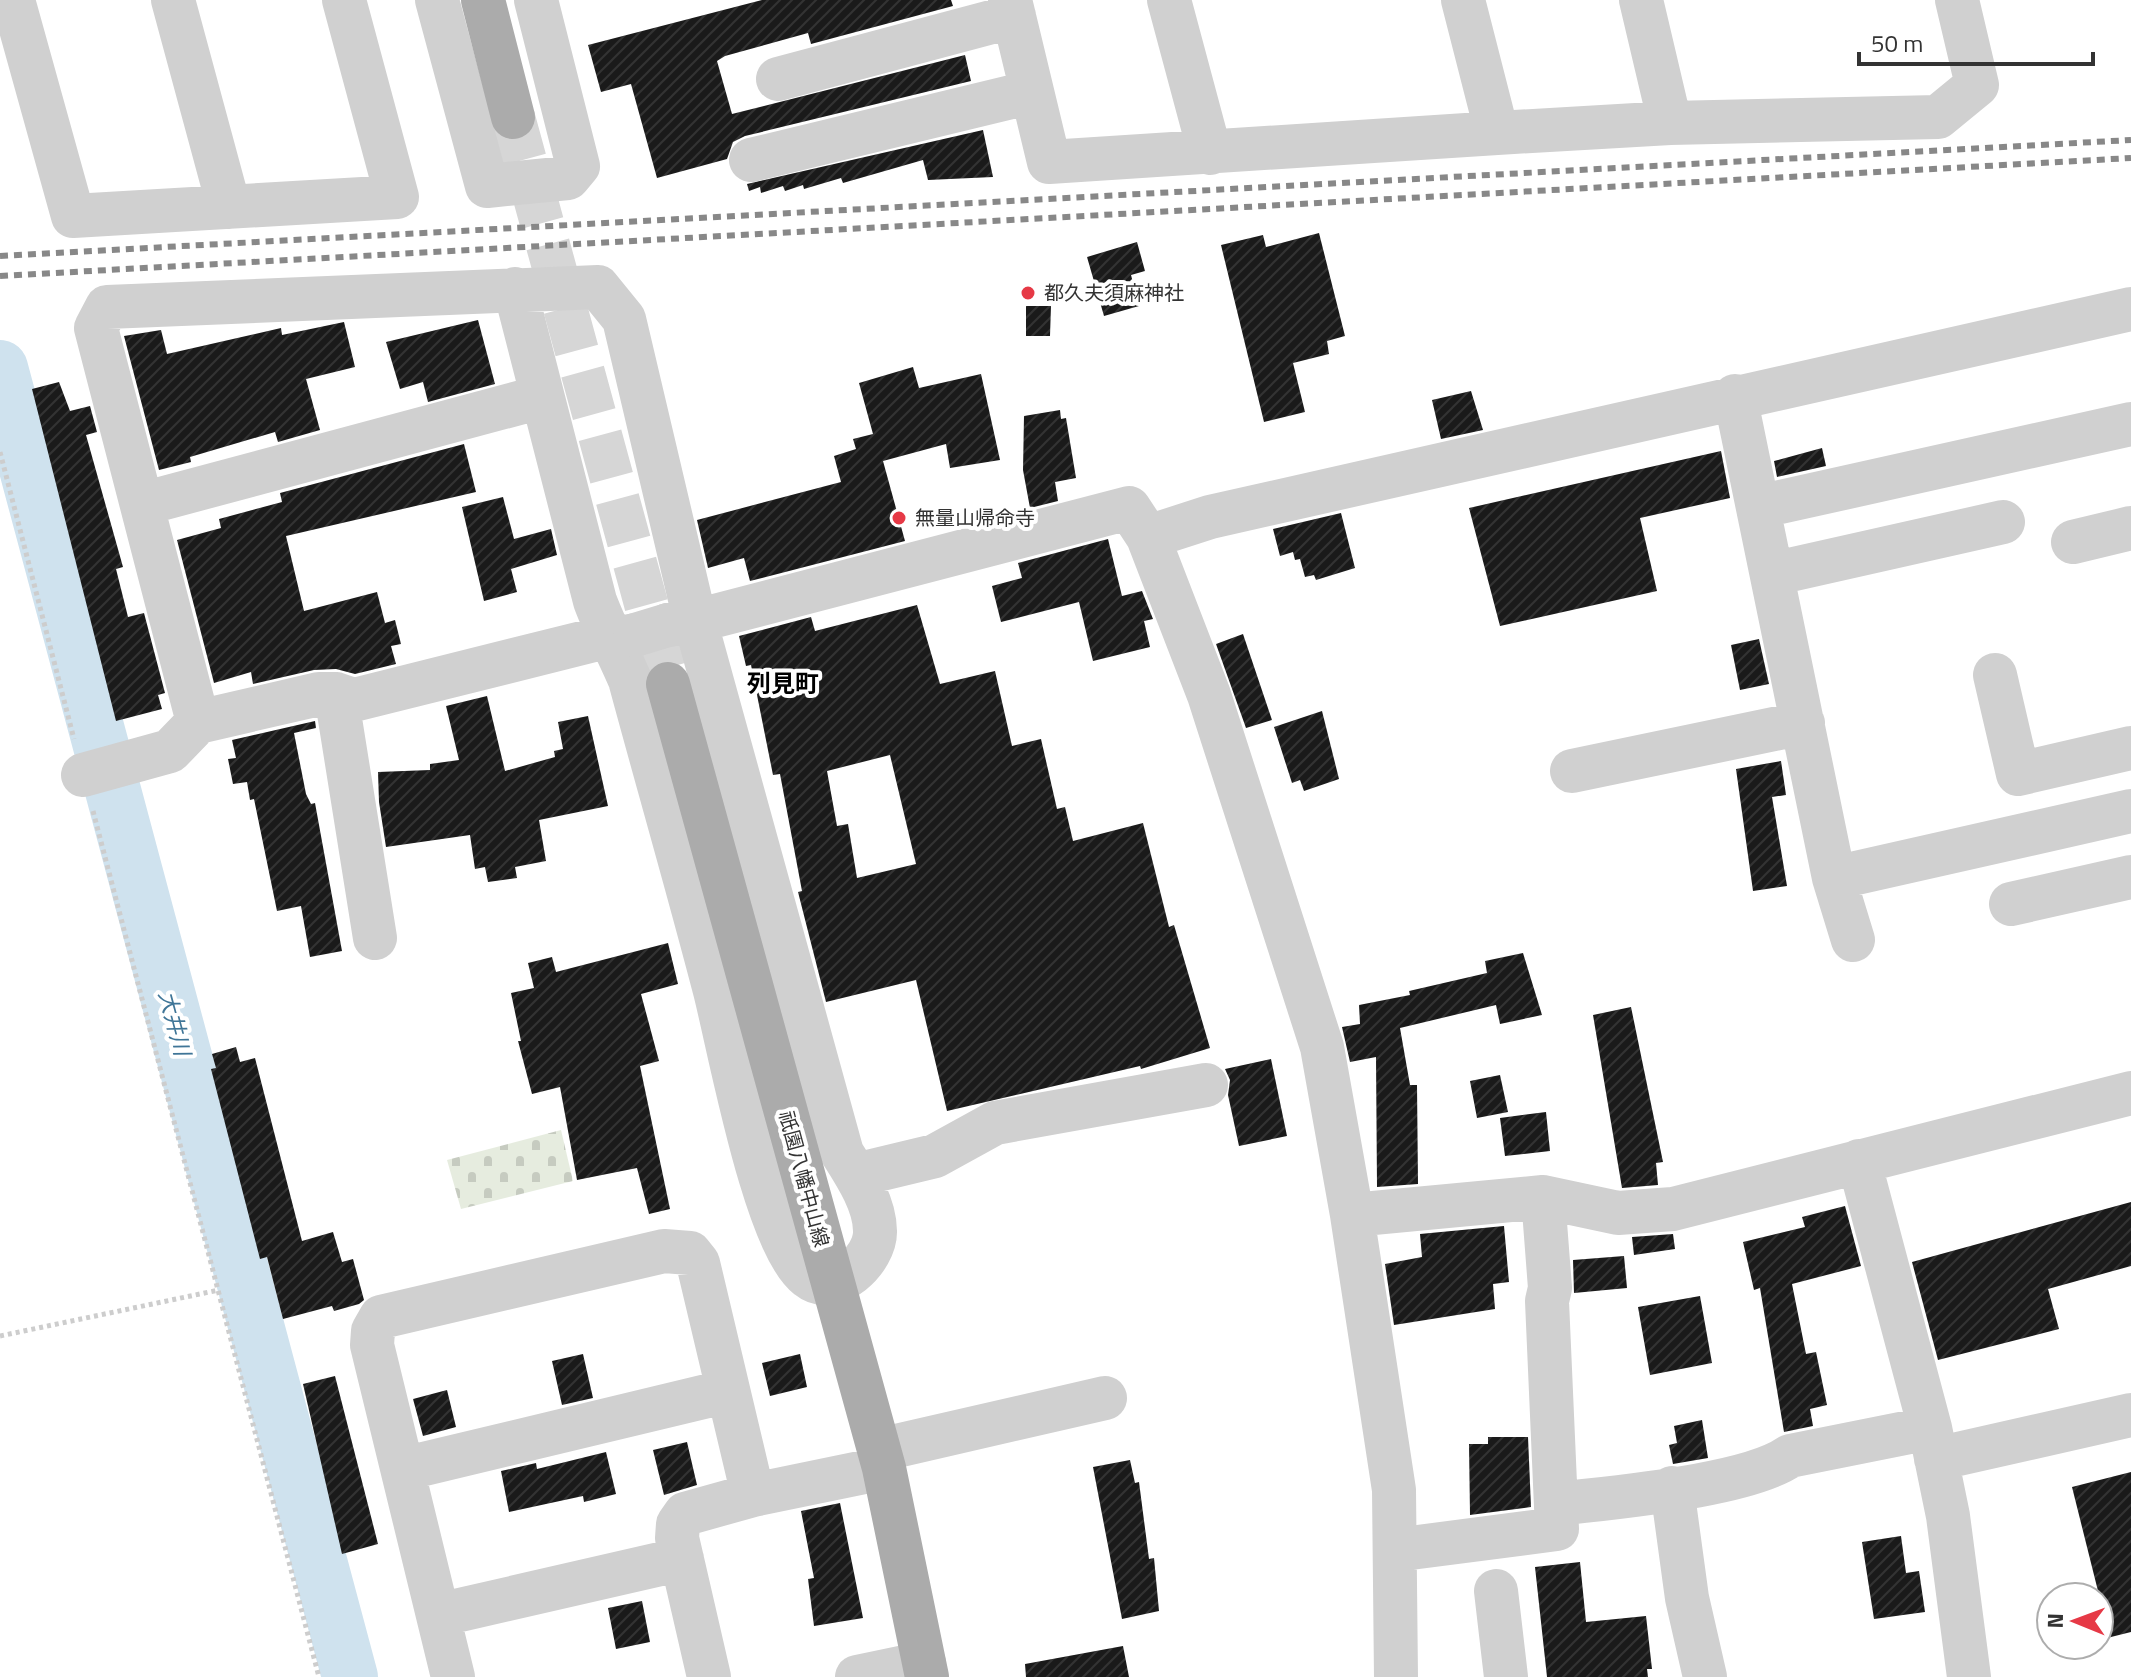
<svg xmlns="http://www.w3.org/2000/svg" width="2131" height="1677" font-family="'Titillium Web','Noto Sans JP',sans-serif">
<defs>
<pattern id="cemetery-stones" width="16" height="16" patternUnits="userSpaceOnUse" patternTransform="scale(2)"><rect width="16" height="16" fill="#e6ecdf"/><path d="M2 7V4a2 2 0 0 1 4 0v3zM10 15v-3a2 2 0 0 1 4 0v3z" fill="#c6cbc0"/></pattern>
<pattern id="building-hatch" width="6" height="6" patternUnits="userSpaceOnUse" patternTransform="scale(2)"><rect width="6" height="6" fill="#1a1a1a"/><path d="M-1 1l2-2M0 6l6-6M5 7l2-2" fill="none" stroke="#333"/></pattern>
</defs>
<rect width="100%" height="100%" fill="#fff"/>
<path fill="url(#cemetery-stones)" d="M561,1130L573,1181L461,1209L447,1160Z"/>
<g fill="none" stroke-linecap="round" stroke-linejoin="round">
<path stroke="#cfe2ee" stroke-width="56" d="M0,368L350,1677"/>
</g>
<path fill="url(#building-hatch)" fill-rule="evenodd" d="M762,0H951L953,6L811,44L808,33L725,56L717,61L732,114L965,55L971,81L745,136L733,142L727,159L657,178L631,84L601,92L588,45Z
M983,130L993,177L928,180L923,160L843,183L841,178L804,189L803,185L785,191L783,186L761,193L760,187L749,191L747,184Z
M1319,233L1345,336L1327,341L1329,354L1293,363L1305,412L1264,422L1221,245L1263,235L1266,247Z
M1137,242L1145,271L1131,275L1139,306L1104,316L1087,257Z
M1026,306H1051L1050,336H1026Z
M478,320L495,384L428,402L423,382L400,389L386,342Z
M344,322L355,367L306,379L320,430L278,442L275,432L190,457L191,462L159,470L124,336L161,330L167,354L281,328L282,335Z
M913,367L919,388L981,374L1000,460L950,468L946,444L883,461L905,541L750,581L744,558L708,568L697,520L841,482L834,456L856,449L853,439L873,434L859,383Z
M59,382L70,411L90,406L97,432L86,435L123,567L116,569L128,617L144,613L165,693L158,695L162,709L116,721L32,389Z
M1471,391L1483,430L1441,439L1432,400Z
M1060,410L1061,419L1066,418L1076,478L1055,482L1058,501L1030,508L1023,470L1024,416Z
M464,444L476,492L286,536L304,611L377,592L385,623L395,620L401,644L391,646L396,664L355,674L336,669L314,670L253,684L251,672L214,683L177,540L221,528L219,519L282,502L280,493Z
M1822,448L1826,466L1777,477L1774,461Z
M1721,451L1730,498L1640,518L1657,591L1500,626L1469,508Z
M503,497L514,539L551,529L557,555L511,569L517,592L484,601L462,507Z
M1341,513L1355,568L1316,580L1314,575L1305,577L1300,559L1295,560L1293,552L1280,556L1273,529Z
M1108,539L1122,596L1142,591L1153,619L1144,621L1150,647L1093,661L1079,602L1001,622L992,586L1022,578L1018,563Z
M917,605L940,684L995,671L1012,746L1041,739L1057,809L1065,807L1073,841L1143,823L1169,927L1174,925L1210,1048L1141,1069L1140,1066L947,1111L916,980L826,1002L798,892L802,891L780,774L773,775L751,665L746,666L739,636L811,617L815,631ZM890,755L916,864L857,878L848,824L837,826L827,771Z
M1243,634L1272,720L1246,728L1216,644Z
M1759,639L1769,684L1740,690L1731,645Z
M487,696L505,771L555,757L554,751L563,749L558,722L588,716L608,806L539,820L546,861L515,867L517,878L488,882L485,867L475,869L470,835L386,847L379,802L378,772L430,770V764L459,760L446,706Z
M1322,711L1339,779L1304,791L1300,780L1292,783L1274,727Z
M315,721L316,728L294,733L306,794L311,804L315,803L342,951L310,957L301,906L277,911L254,799L250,800L247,782L233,784L228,759L236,758L232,740Z
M1781,761L1786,795L1772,797L1787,886L1753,891L1736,769Z
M668,943L678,984L641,994L659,1061L640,1066L670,1209L649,1214L637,1168L577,1180L560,1087L532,1094L518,1041H521L511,993L534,988L528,963L552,957L556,972Z
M1523,953L1542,1015L1500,1024L1496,1005L1400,1028L1410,1085H1417L1418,1184L1377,1187L1376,1057L1350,1062L1342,1027L1360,1024L1359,1005L1410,995L1409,991L1487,973L1485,961Z
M1631,1007L1663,1162L1656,1163L1658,1185L1622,1188L1593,1015Z
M236,1047L240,1062L255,1058L302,1241L333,1232L342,1262L353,1259L364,1300L359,1304L334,1311L332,1306L283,1319L267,1257L260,1259L211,1069L216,1068L212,1054Z
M1271,1059L1287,1136L1239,1146L1228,1095L1230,1080L1225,1069Z
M1500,1075L1508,1112L1477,1118L1470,1081Z
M1546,1112L1550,1151L1505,1156L1500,1118Z
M2131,1202V1266L2048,1289L2059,1329L1938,1360L1912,1262Z
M1845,1206L1861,1266L1792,1284L1806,1354L1816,1352L1827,1405L1810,1409L1813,1426L1784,1432L1760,1288L1754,1290L1743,1242L1805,1227L1802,1217Z
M1504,1226L1509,1282L1493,1284L1495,1309L1394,1325L1385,1264L1422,1257L1420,1234Z
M1673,1234L1675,1249L1634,1255L1632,1237Z
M1624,1256L1627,1288L1574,1293L1573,1260Z
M1700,1296L1712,1363L1650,1375L1638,1307Z
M583,1354L593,1398L562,1405L552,1361Z
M800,1354L807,1387L770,1396L762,1363Z
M335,1376L378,1544L342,1554L303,1384Z
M447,1390L456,1427L423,1436L413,1399Z
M1702,1420L1708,1458L1673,1464L1669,1445L1677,1443L1674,1426Z
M1488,1437H1528L1531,1507L1470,1515L1469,1444H1488Z
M687,1442L697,1485L664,1495L653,1450Z
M606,1452L616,1494L584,1502L583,1496L509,1512L501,1471L536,1463L537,1469Z
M1130,1460L1135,1483L1139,1482L1149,1559L1154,1558L1159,1611L1122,1619L1093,1467Z
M2131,1472V1632L2099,1640V1595L2072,1487Z
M840,1503L863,1618L814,1626L808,1579L814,1578L801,1511Z
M1901,1536L1906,1573L1919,1571L1925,1612L1874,1619L1862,1542Z
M1580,1562L1586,1622L1646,1616L1652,1669H1647L1648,1677H1547L1535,1567Z
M642,1601L650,1642L616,1649L608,1608Z
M1123,1646L1129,1677H1026L1025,1664Z"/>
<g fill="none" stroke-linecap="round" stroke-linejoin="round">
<path stroke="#d6d6d6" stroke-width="44" stroke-dasharray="44 22" stroke-linecap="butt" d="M513,117L668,684"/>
<path stroke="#cdcdcd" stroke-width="5" stroke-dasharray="4 4" stroke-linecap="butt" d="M0,452L74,739
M93,811L319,1677
M0,1336L219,1290"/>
<path stroke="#d0d0d0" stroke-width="44" d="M13,0L73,216L397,197L344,0
M173,0L229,207
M437,0L487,186L568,178L578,166L536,0
M1010,0L1049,162L1497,133L1463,0
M1169,0L1210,153
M1641,0L1670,123
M778,79L1014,16
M1497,133L1670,123L1938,117L1977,85L1957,0
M751,160L1032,92
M515,289L595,601C605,628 619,654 630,680C658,784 688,887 715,991C730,1050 765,1244 808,1277C835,1299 876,1259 875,1231C875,1204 856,1175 842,1153L695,620L624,319L598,287L107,307L96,328L198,722L319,694H336L354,700L598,639C610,638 623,638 635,635
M1735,396L1834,878L1853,940
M142,504L541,397
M1758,507L2131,424
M1148,537L1209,695L1322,1047L1352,1215L1394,1490L1396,1677
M2073,542L2131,528
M1772,574L2003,522
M668,625L711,617L1129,508L1148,537L1210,517L2131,309
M1995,675L2018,774L2131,748
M336,694L375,938
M1572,771L1803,723
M83,775L170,751L198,722
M1834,878L2131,811
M2011,904L2131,877
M1859,1161L1930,1428L1948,1516L1969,1677
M856,1175L935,1156L995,1123L1206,1085
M1352,1215L1543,1197L1618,1213L1673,1209L2131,1093
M879,1450L1105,1398
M1936,1459L2131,1415
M403,1469L728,1391
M1672,1488L1687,1598L1705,1677
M1558,1504C1615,1497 1747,1486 1790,1456L1930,1428
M1395,1550L1557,1529L1547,1301L1550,1288L1543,1197
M1496,1591L1506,1677
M438,1615L682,1559
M453,1677L372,1345L373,1331L381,1317L664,1251L690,1253L698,1263L753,1495
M709,1677L677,1538L678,1524L685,1514L753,1495L884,1468
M857,1677L924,1663"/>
<path stroke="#ababab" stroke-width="44" d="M483,0L513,117
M668,684L884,1468L927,1677"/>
<path stroke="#888" stroke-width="6" stroke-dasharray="8 6" stroke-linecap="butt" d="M0,256L2131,140
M0,276L2131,158"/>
<path stroke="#d0d0d0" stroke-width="44" d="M635,635L668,625"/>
</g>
<g fill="#e63946" stroke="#fff" stroke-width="3">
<circle cx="1028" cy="293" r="8"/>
<circle cx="899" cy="518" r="8"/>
</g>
<g text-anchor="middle" stroke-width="8" stroke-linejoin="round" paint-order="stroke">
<g font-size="20" fill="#333" stroke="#fff" text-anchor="start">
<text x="1044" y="300">都久夫須麻神社</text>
<text x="915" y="525">無量山帰命寺</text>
</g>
<g font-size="20" fill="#333" stroke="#fff">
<text transform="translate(804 1179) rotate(75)" y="7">祇園八幡中山線</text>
</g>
<g font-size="22" font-style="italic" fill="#3f7597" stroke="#fff">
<text transform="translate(175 1023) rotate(75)" y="8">大井川</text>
</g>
<g font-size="24" font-weight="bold" fill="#000" stroke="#fff">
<text x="783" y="692">列見町</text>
</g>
</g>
<g transform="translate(2075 1621) rotate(271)"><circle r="38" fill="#ffffff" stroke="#adadad" stroke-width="2"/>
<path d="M0-6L14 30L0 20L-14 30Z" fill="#e63946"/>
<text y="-12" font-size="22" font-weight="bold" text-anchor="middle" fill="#333333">N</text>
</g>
<path d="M1859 52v12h234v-12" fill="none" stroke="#333333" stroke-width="4"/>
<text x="1871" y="52" font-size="24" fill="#333333" stroke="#ffffff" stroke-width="6" paint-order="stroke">50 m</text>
</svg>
